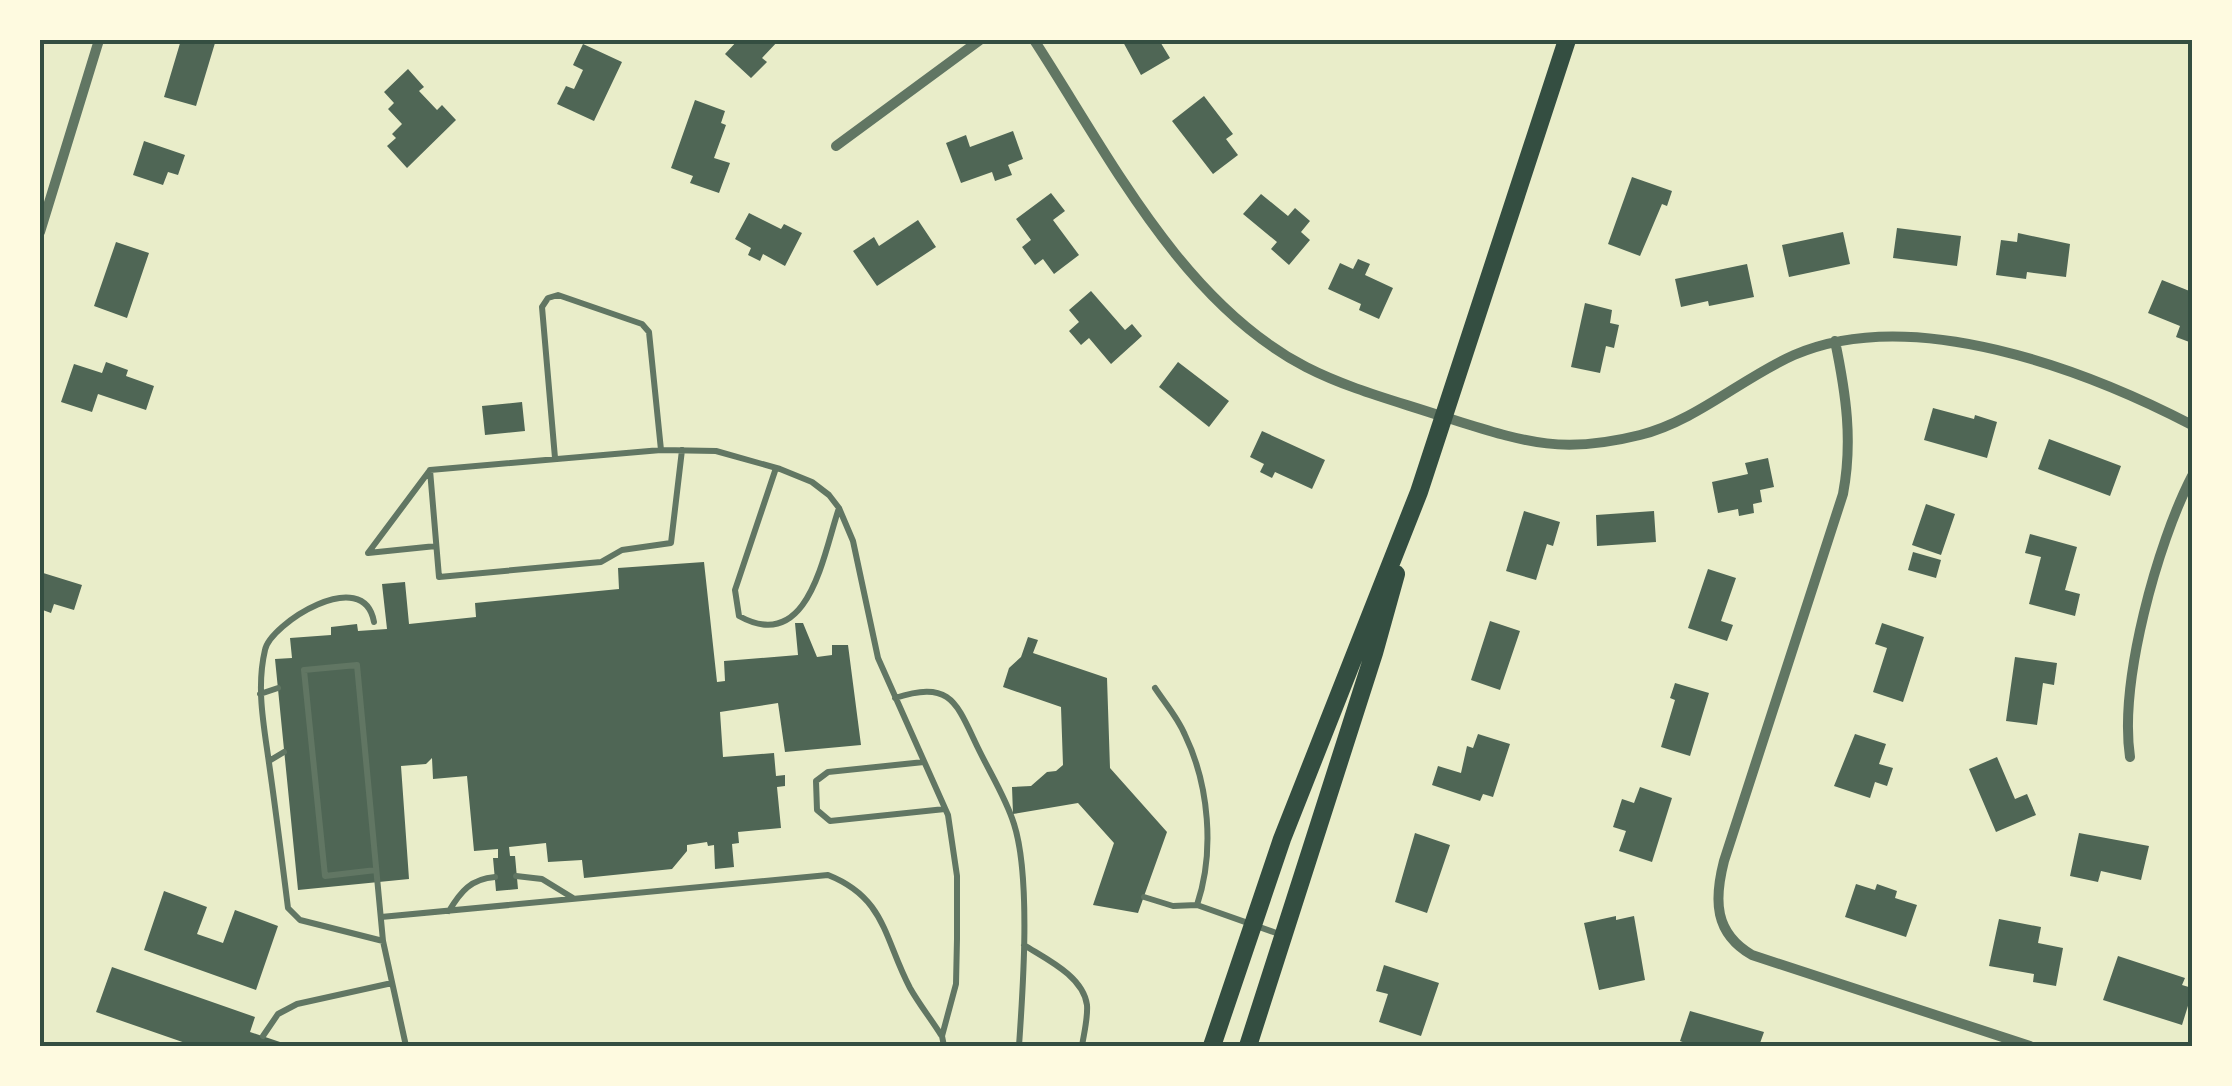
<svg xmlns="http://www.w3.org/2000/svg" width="2232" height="1086" font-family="'Asap Condensed',sans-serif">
<rect width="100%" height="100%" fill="#e9edc9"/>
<path fill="#4f6655" d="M181,40L215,43L196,106L164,97Z
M738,40H779L762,58L767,62L751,78L725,54Z
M1122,40H1159L1170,58L1141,75Z
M583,44L622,62L594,121L557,104L566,86L574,89L583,70L573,65Z
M408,69L424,87L419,91L437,110L442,105L456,120L407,168L387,146L396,138L392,134L402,124L388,109L394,103L384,92Z
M1204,96L1233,134L1226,139L1238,155L1213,174L1172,121Z
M695,100L725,111L721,123L726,125L714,158L730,163L719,193L690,183L693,176L671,168Z
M1013,131L1023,159L1008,165L1012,175L995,181L992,172L961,183L946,143L966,135L970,147Z
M144,141L185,155L178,175L168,172L163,185L133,175Z
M1632,177L1672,191L1667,206L1662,204L1640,256L1608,244Z
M1051,193L1065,211L1053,220L1079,255L1054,274L1043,259L1035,265L1022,247L1031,240L1016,219Z
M1261,194L1288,216L1295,208L1310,221L1301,232L1310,240L1289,265L1271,249L1277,242L1243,214Z
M749,213L781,229L784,224L802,233L785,266L763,254L760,261L748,255L751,248L735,239Z
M918,220L936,247L877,286L853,251L874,237L879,246Z
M1897,228L1961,236L1957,266L1893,258Z
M1843,232L1850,264L1789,277L1782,245Z
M2018,233L2070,244L2066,277L2027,272L2026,279L1996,275L2001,240L2017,242Z
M116,242L149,253L127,318L94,306Z
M1358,259L1370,264L1365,275L1393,288L1379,319L1359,310L1361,304L1328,289L1340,263L1353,269Z
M1747,264L1754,297L1709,306L1708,301L1681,307L1675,279Z
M2162,280L2192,292V343L2176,337L2180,326L2148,313Z
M1091,291L1125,330L1132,324L1142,336L1111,364L1089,338L1081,345L1069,331L1079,322L1069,310Z
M1585,303L1612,310L1610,323L1619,325L1614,348L1606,346L1600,373L1571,367Z
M106,362L128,370L126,376L154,386L146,410L98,394L92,412L61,402L74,364L102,373Z
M1178,362L1229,401L1209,427L1159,387Z
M522,402L525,431L485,435L482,406Z
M1933,408L1974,419L1975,415L1997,422L1987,458L1924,440Z
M1262,431L1325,460L1312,489L1275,472L1272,478L1260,472L1264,464L1250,457Z
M2049,439L2121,466L2110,496L2038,469Z
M1768,458L1774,487L1760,490L1762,502L1753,504L1754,513L1739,516L1738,509L1718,513L1712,482L1748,474L1745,463Z
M1926,504L1955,514L1941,555L1912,545Z
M1524,511L1560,522L1553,546L1547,544L1536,580L1506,571Z
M1654,511L1656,542L1597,546L1596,515Z
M2030,534L2077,547L2065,590L2080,594L2075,616L2029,604L2041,557L2025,553Z
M1913,552L1941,560L1936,578L1908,570Z
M704,562L717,682L725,681L724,661L798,655L795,623H803L817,657L832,655V645H848L861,745L785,752L778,703L720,712L723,757L774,753L776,776L785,775V786L777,787L781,828L738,832L739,843L732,844L734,867L715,869L714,845L708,846L707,842L687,845V851L672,869L584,878L582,860L548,862L546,843L509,847L510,856H515L518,889L496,891L493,858H498V849L474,851L467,776L433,779L432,758L426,764L401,766L409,879L298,890L275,659L292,658L290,638L331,635V627L357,624L358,631L387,629L382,584L405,582L409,624L476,617L475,603L619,589L618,568Z
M1708,569L1736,578L1721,621L1733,625L1727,641L1688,628Z
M40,572L82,585L74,610L54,604L51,613L40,609Z
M1490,621L1520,631L1500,690L1471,680Z
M1882,623L1924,637L1903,702L1873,692L1887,648L1875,644Z
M1028,637L1038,640L1033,653L1107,678L1110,768L1167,832L1138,913L1093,905L1114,843L1078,803L1013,814L1012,787L1031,786L1047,772L1056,771L1063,765L1061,707L1003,687L1009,668L1021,657Z
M2015,657L2057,663L2054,685L2043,683L2037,725L2006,721Z
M1675,683L1709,693L1690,756L1661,747L1675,700L1670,698Z
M1478,734L1510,744L1493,797L1483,794L1480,801L1432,785L1438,766L1461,773L1467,746L1473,748Z
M1855,734L1886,744L1879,764L1893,768L1887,786L1875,782L1870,798L1834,786Z
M1997,757L2015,799L2027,794L2036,815L1996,832L1969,769Z
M1640,787L1672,798L1652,862L1619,851L1626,831L1613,827L1622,799L1634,803Z
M1415,833L1450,845L1427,913L1395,902Z
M2079,833L2149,846L2141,880L2101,871L2098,882L2070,876Z
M1856,884L1875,890L1877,884L1897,891L1895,898L1917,905L1906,937L1845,917Z
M164,891L207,907L197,934L223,943L235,910L278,926L256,990L144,950Z
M1616,916V920L1634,916L1645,980L1599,990L1584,923Z
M1999,919L2041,927L2038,943L2063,948L2056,986L2033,982L2034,974L1989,966Z
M2118,956L2185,978L2182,985L2192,988V993L2182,1025L2103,1000Z
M1384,965L1439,983L1421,1036L1379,1022L1388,994L1376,991Z
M112,967L255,1017L250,1032L283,1043L282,1046H194L96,1012Z
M1690,1011L1764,1032L1759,1046H1693L1680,1041Z"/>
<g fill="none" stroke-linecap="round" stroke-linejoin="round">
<path stroke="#617663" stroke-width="6" d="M555,458L542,307L548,298L558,295L642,324L649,332L661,450
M776,468L735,590L739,616C809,655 823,555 839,508
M430,470L439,577L601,562L622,550L671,543L682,450
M436,546L368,553L430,470L661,450L716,451L780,469L812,482L829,495L839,508L853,541L878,658L948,815L957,876V939L956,984L942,1036L944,1046
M374,622C364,564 270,624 265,650C256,688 264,726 269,763C276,812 282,860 288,908L300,920L383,941
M1155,688C1165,703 1178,718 1185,735C1209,785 1215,852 1197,905
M260,694L278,688
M895,698C951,680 956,702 978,748C990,773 1006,798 1014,824C1031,877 1023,989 1019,1046
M269,761L284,752
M924,762L828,772L816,781L817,810L830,821L945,809
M376,870L325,876L304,670L357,665L383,941L406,1046
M516,876L542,879L573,898
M1144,897L1173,906L1197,905L1282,935
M449,911C461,891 471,879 495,877
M381,917L828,875C886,898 884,939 910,988C919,1004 931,1019 941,1035
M1024,945C1046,959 1083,976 1087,1005C1088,1018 1084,1033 1082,1046
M263,1036L278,1014L297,1004L392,983"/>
<path stroke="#617663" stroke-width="10" d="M1034,40C1109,155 1181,302 1306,367C1349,389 1396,401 1441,416C1520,440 1557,456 1640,435C1696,421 1742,378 1794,355C1912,304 2084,369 2192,425
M836,146L980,40
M40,232L99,40
M1835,341C1846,394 1853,441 1843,494L1724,861C1714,900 1714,933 1752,955L2030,1046
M2130,757C2119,682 2157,544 2192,476"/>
<path stroke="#344e41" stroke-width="18" d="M1212,1046L1282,839L1419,492L1567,40
M1248,1046L1374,653L1396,574"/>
</g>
<rect width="2232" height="1086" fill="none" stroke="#fefae0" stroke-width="85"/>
<rect x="42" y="42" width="2148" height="1002" fill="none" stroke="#344e41" stroke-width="4"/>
</svg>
